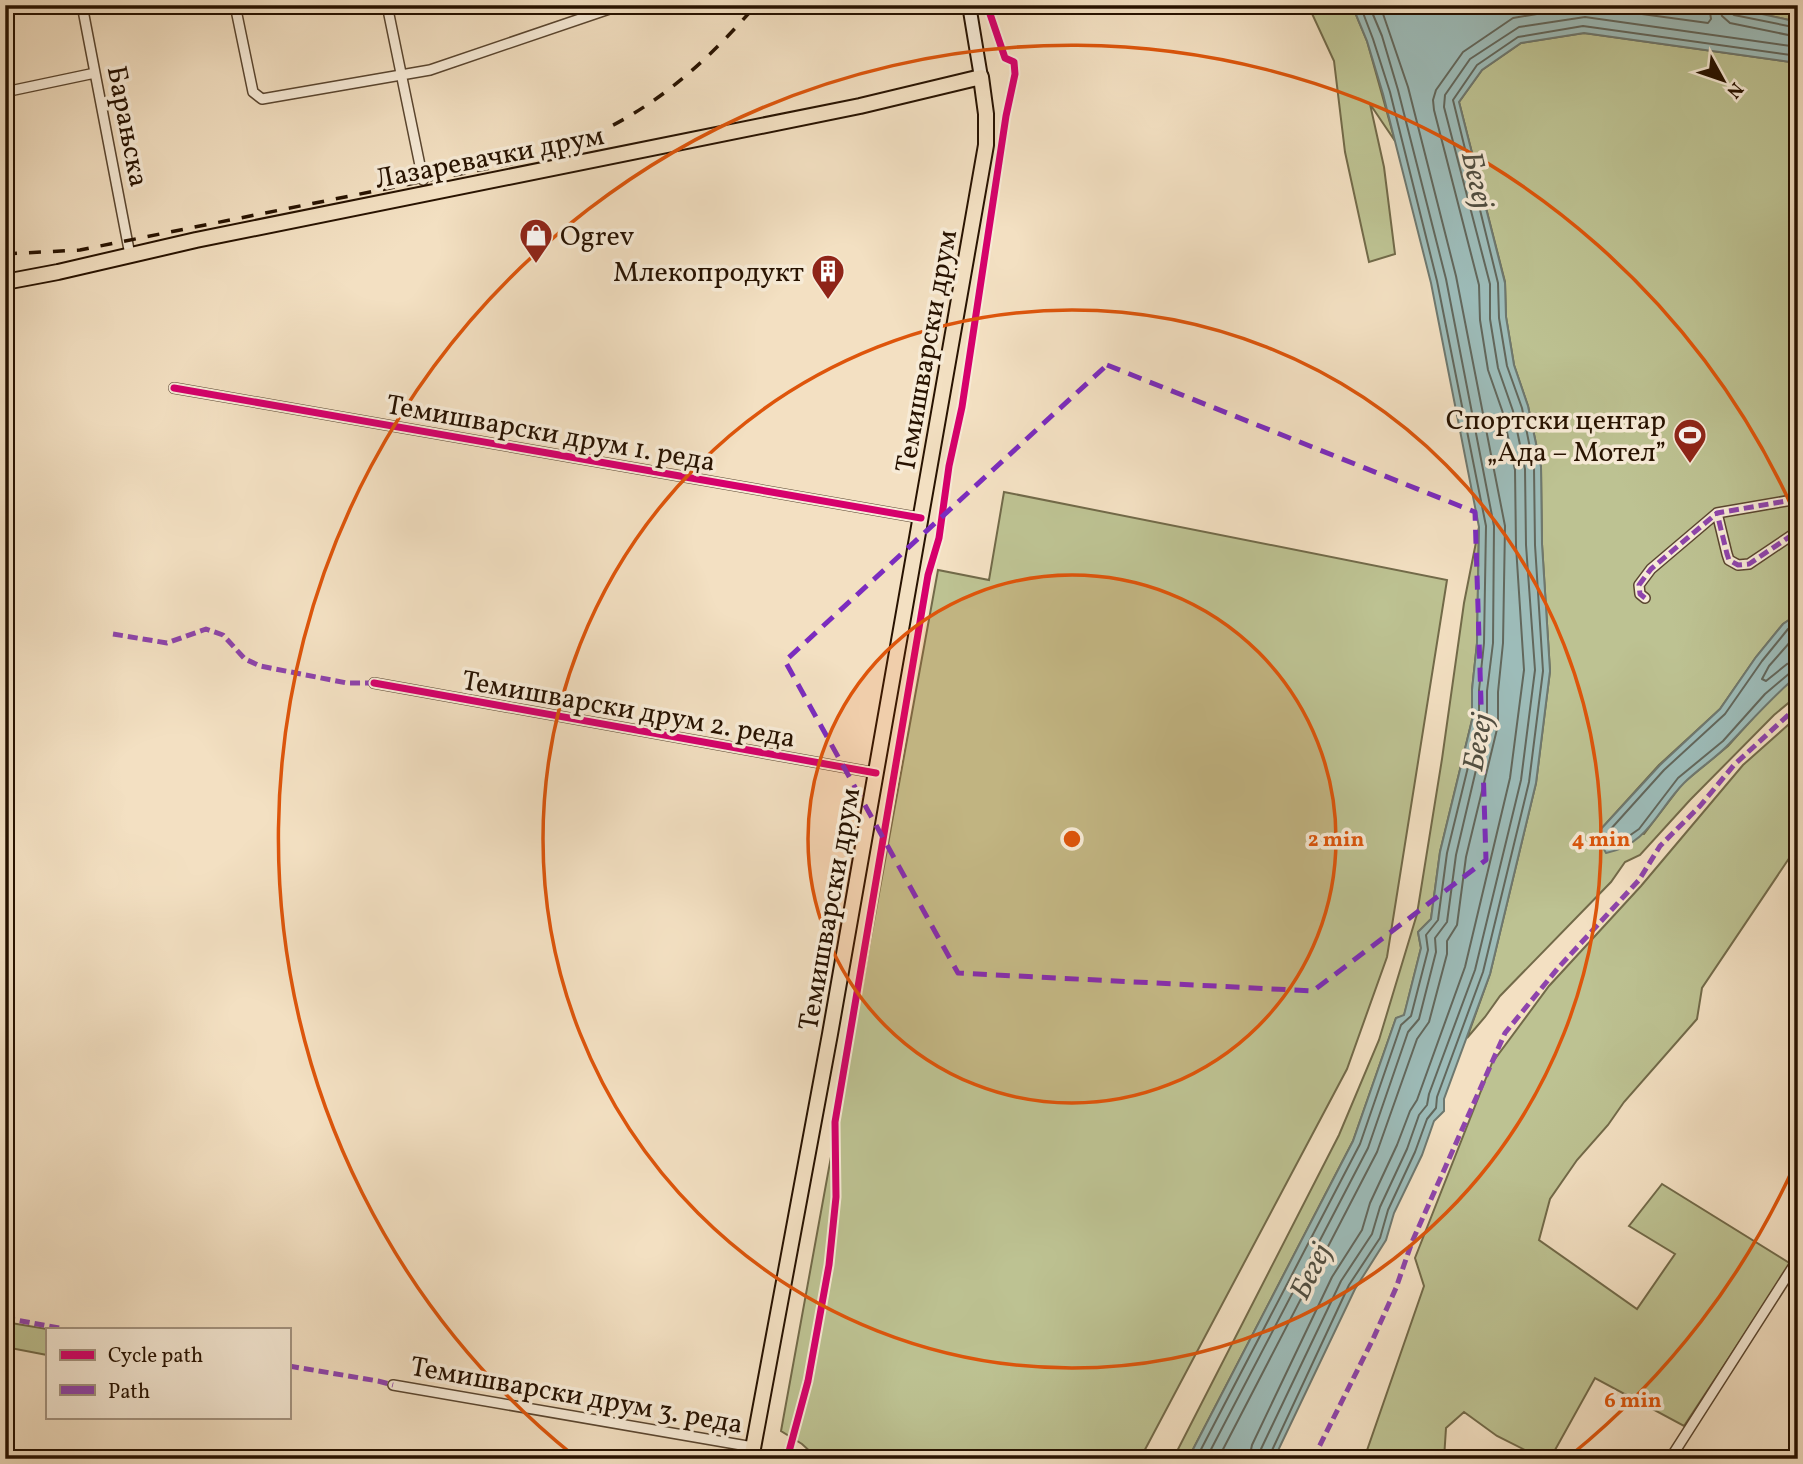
<svg xmlns="http://www.w3.org/2000/svg" width="1803" height="1464" font-family="Vollkorn,serif">
<rect width="100%" height="100%" fill="#f3e0c2"/>
<filter id="stains"><feTurbulence type="fractalNoise" baseFrequency=".00286" numOctaves="4"/><feColorMatrix values="0 0 0 0 .2 0 0 0 0 .09 0 0 0 0 .02 0 0 0 .5 -.17"/></filter>
<radialGradient id="worn" r=".72"><stop offset=".6" stop-color="#630" stop-opacity="0"/><stop offset="1" stop-color="#630" stop-opacity=".3"/></radialGradient>
<path fill="#bdc292" stroke="#726a49" stroke-width="2" d="M1308,5H1352L1367,41L1395,141L1370,104L1384,167L1395,254L1369,262L1345,152L1334,61Z
M1638,5H1798V22L1721,5Z
M1584,33L1798,63V614L1783,624L1756,657L1720,709L1659,765L1601,829L1644,834L1683,783L1728,746L1769,700L1798,675V695L1774,715L1690,800L1640,855L1625,862L1611,882L1500,996L1485,1017L1467,1038L1490,974L1536,783L1550,671L1542,544L1541,467L1528,406L1514,365L1506,317L1505,282L1459,102L1482,70L1521,43Z
M1004,492L1447,580L1387,957L1347,1069L1140,1459H812L813,1454L802,1444L781,1431L938,570L989,580Z
M1479,527L1477,643L1472,690V720L1440,852L1431,919L1418,932L1421,948L1404,1016L1396,1018L1353,1141L1188,1459H1173L1339,1135L1379,1040L1417,914L1442,759L1464,603Z
M1798,716V853L1794,851L1702,988L1697,1019L1624,1102L1608,1125L1577,1160L1550,1199L1539,1240L1637,1309L1675,1254L1629,1226L1662,1184L1791,1264L1684,1426L1595,1378L1550,1459H1543L1497,1436L1464,1412L1446,1428L1444,1459H1364L1424,1286L1415,1258L1492,1063L1549,986L1641,886L1743,765Z
M5,1322L47,1329V1355L5,1347Z"/>
<path fill="#9dbcb9" stroke="#6e786f" stroke-width="2" d="M1352,5H1721L1798,22V63L1584,33L1521,43L1482,70L1459,102L1505,283L1506,317L1514,365L1528,406L1541,467L1542,544L1550,671L1536,783L1490,974L1444,1099V1111L1434,1121L1422,1155L1394,1213L1386,1240L1355,1289L1274,1459H1188L1353,1141L1396,1018L1404,1015L1421,948L1418,932L1431,919L1440,852L1472,720V690L1477,643L1479,527L1431,283L1383,94L1367,41Z
M1798,614V675C1773,696 1752,720 1729,744C1716,758 1698,769 1684,783C1657,810 1648,845 1606,853L1602,846L1600,830L1660,765L1720,709L1756,657L1783,624Z"/>
<g fill="none" stroke-linecap="round" stroke-linejoin="round">
<path stroke="#62675c" stroke-width="2" d="M1719,5L1722,16L1730,23L1798,37
M1728,5L1729,11L1734,15L1798,28
M1798,622L1788,629L1762,661L1725,714L1664,770L1609,831L1610,843H1619L1639,829L1678,778L1723,741L1765,694L1791,672L1798,670
M1798,633L1769,666L1762,679L1766,681L1787,664L1798,661
M1196,1459L1360,1144L1401,1025L1411,1016L1428,950L1426,935L1438,920L1447,853L1479,722V690L1484,643L1486,526L1437,281L1390,92L1373,39L1360,5
M1206,1459L1368,1148L1408,1032L1419,1019L1436,952L1435,938L1447,922L1456,855L1487,723V691L1493,643L1494,526L1446,279L1398,90L1382,36L1369,5
M1218,1459L1377,1152L1417,1039L1429,1022L1447,954V941L1457,925L1466,857L1498,725V692L1503,643L1505,526L1456,276L1408,87L1380,5
M1249,1459L1252,1445L1332,1277L1362,1230L1370,1203L1397,1145L1410,1111L1417,1100L1465,967L1510,778L1524,670L1516,546L1515,470L1503,413L1488,370L1480,320L1479,285L1434,110L1433,100L1436,90L1463,52L1513,18L1583,6L1708,23L1711,19L1709,5
M1260,1459L1261,1449L1341,1281L1372,1234L1380,1207L1407,1149L1419,1115L1427,1105L1429,1094L1475,970L1521,780L1535,670L1526,545L1525,469L1513,411L1498,368L1490,319V284L1444,107L1445,95L1470,59L1519,27L1585,17L1798,47
M1268,1459L1349,1285L1380,1238L1388,1210L1415,1152L1427,1119L1436,1108L1437,1097L1483,972L1529,782L1543,671L1535,545L1534,468L1522,408L1507,366L1499,318L1498,283L1453,100L1477,65L1518,37L1583,26L1798,56"/>
<defs>
<path id="street" d="M82,5L130,255
M235,5L253,92L262,99L430,70L621,5
M387,5L423,180
M5,92L95,73
M174,388L921,518
M1798,499L1717,513L1727,554L1729,560L1738,565L1749,564L1798,531
M1645,598L1640,594L1639,585L1651,569L1717,513
M374,683L876,773
M393,1385L753,1447
M1670,1459L1798,1259"/>
<path id="secondary" d="M969,5L981,77"/>
<path id="primary" d="M5,282L58,272L196,240L860,106L981,77L986,114V145L830,1034L751,1459"/>
</defs>
<use href="#street" stroke="#5a4630" stroke-width="12"/>
<use href="#secondary" stroke="#271200" stroke-width="16"/>
<use href="#primary" stroke="#271200" stroke-width="18"/>
<use href="#street" stroke="#f7ebd7" stroke-width="9"/>
<use href="#secondary" stroke="#f7ebd7" stroke-width="12"/>
<use href="#primary" stroke="#f3e0c2" stroke-width="14"/>
<path stroke="#271200" stroke-width="3.5" stroke-dasharray="12 12" stroke-linecap="butt" d="M5,254L80,250L515,163C621,134 685,87 756,5"/>
<path stroke="#8e44ad" stroke-width="5" stroke-dasharray="10 5" stroke-linecap="butt" d="M1798,499L1717,513L1727,554L1729,560L1738,565L1749,564L1798,531
M1645,598L1640,594L1639,585L1651,569L1717,513
M113,634L167,643L206,629L223,635L245,659L260,666L347,683H374
M5,1318L64,1329
M289,1366L378,1381L393,1385
M1313,1459L1373,1339L1396,1288L1412,1242L1505,1033L1558,968L1639,880L1660,846L1700,806L1734,765L1798,706"/>
<defs>
<path id="cycleway" d="M174,388L921,518
M374,683L876,773
M787,1459L808,1381L829,1265L836,1197L835,1122L928,575L939,538L949,466L962,407L1006,116L1015,74L1014,62L1005,58L987,5"/>
</defs>
<use href="#cycleway" stroke="#f7ebd7" stroke-width="11"/>
<use href="#cycleway" stroke="#d6006c" stroke-width="7"/>
</g>
<path fill="none" stroke="#7b2cbf" stroke-width="5" stroke-dasharray="14 9" stroke-linejoin="round" d="M1107,365L1475,512L1486,860L1313,991L958,973L785,661Z"/>
<circle cx="1072" cy="839" r="264" fill="#de550b" fill-opacity=".12"/>
<g fill="none" stroke="#de550b" stroke-width="3.5">
<circle cx="1072" cy="839" r="264"/>
<circle cx="1072" cy="839" r="529"/>
<path d="M1796 1162A793 793 0 0 1 1571 1455M573 1455A793 793 0 1 1 1796 516"/>
</g>
<defs>
<symbol id="shop-pin" viewBox="-11 -11 22 30"><path d="M0 17L-7.5 6A9.5 9.5 0 1 1 7.5 6Z" fill="#8f2418" stroke="#f7ebd7"/><path d="M-5-2.5h2.3a2.7 3.5 0 0 1 5.4 0H5L5.5 6h-11ZM-1.5-2.5h3a1.5 2.3 0 0 0-3 0Z" fill="#fff"/></symbol>
<symbol id="building-pin" viewBox="-11 -11 22 30"><path d="M0 17L-7.5 6A9.5 9.5 0 1 1 7.5 6Z" fill="#8f2418" stroke="#f7ebd7"/><path d="M-4-6H4V6H1V3H-1V6H-4ZM-2.5-4.3h1.7v1.8h-1.7ZM.8-4.3h1.7v1.8H.8ZM-2.5-1h1.7V.8h-1.7ZM.8-1h1.7V.8H.8Z" fill="#fff"/></symbol>
<symbol id="stadium-pin" viewBox="-11 -11 22 30"><path d="M0 17L-7.5 6A9.5 9.5 0 1 1 7.5 6Z" fill="#8f2418" stroke="#f7ebd7"/><path d="M0-5a6.5 5 0 1 0 0 10a6.5 5 0 1 0 0-10ZM-3.5-1.8h7v3.6h-7Z" fill="#fff"/></symbol>
</defs>
<g fill-rule="evenodd">
<use href="#shop-pin" x="517" y="216" width="38" height="52"/>
<use href="#building-pin" x="809" y="252" width="38" height="52"/>
<use href="#stadium-pin" x="1671" y="416" width="38" height="52"/>
</g>
<g text-anchor="middle" stroke-width="7" stroke-linejoin="round" paint-order="stroke">
<g font-size="28" fill="#271200" stroke="#f7ebd7">
<text transform="translate(129 126) rotate(79)" y="10">Барањска</text>
<text transform="translate(489 156) rotate(-11)" y="10">Лазаревачки друм</text>
<text transform="translate(925 351) rotate(-80)" y="10">Темишварски друм</text>
<text transform="translate(551 432) rotate(10)" y="10">Темишварски друм 1. реда</text>
<text transform="translate(629 708) rotate(10)" y="10">Темишварски друм 2. реда</text>
<text transform="translate(828 909) rotate(-80)" y="10">Темишварски друм</text>
<text transform="translate(577 1394) rotate(10)" y="10">Темишварски друм 3. реда</text>
</g>
<g font-size="28" fill="#271200" stroke="#f7ebd7" text-anchor="end">
<text x="560" y="245" text-anchor="start">Ogrev</text>
<text x="804" y="281">Млекопродукт</text>
<text x="1666" y="429">Спортски центар<tspan x="1666" dy="32">„Ада – Мотел”</tspan></text>
</g>
<g font-size="30" font-style="italic" fill="#504e41" stroke="#f7ebd7">
<text transform="translate(1478 180) rotate(77)" y="10">Бегеј</text>
<text transform="translate(1477 742) rotate(-80)" y="10">Бегеј</text>
<text transform="translate(1310 1271) rotate(-64)" y="10">Бегеј</text>
</g>
</g>
<circle cx="1072" cy="839" r="10" fill="#de550b" stroke="#f7ebd7" stroke-width="3.5"/>
<g font-size="21" text-anchor="middle" font-weight="bold" fill="#de550b" stroke="#f7ebd7" stroke-width="7" stroke-linejoin="round" paint-order="stroke">
<text x="1336" y="846">2 min</text>
<text x="1601" y="846">4 min</text>
<text x="1633" y="1407">6 min</text>
</g>
<rect width="1803" height="1464" fill="none" stroke="#f3e0c2" stroke-width="28"/>
<rect x="7" y="7" width="1789" height="1450" fill="none" stroke="#271200" stroke-width="3.5"/>
<rect x="14" y="14" width="1775" height="1436" fill="none" stroke="#271200" stroke-width="2"/>
<rect x="46" y="1328" width="245" height="91" fill="#f7ebd7" stroke="#a49481" stroke-width="2"/>
<rect x="60" y="1350" width="35" height="10" fill="#d6006c" stroke="#a49481" stroke-width="2"/>
<text x="108" y="1362" font-size="21" fill="#271200">Cycle path</text>
<rect x="60" y="1385" width="35" height="10" fill="#8e44ad" stroke="#a49481" stroke-width="2"/>
<text x="108" y="1398" font-size="21" fill="#271200">Path</text>
<g transform="translate(1723 80) rotate(130)" stroke="#f7ebd7" stroke-width="5" paint-order="stroke">
<path d="M0-5L12 26L0 18L-12 26Z" fill="#271200"/>
<text y="-10" font-size="19" font-weight="bold" text-anchor="middle" fill="#271200">N</text>
</g>
<rect width="100%" height="100%" filter="url(#stains)"/>
<rect width="100%" height="100%" fill="url(#worn)"/>
</svg>
